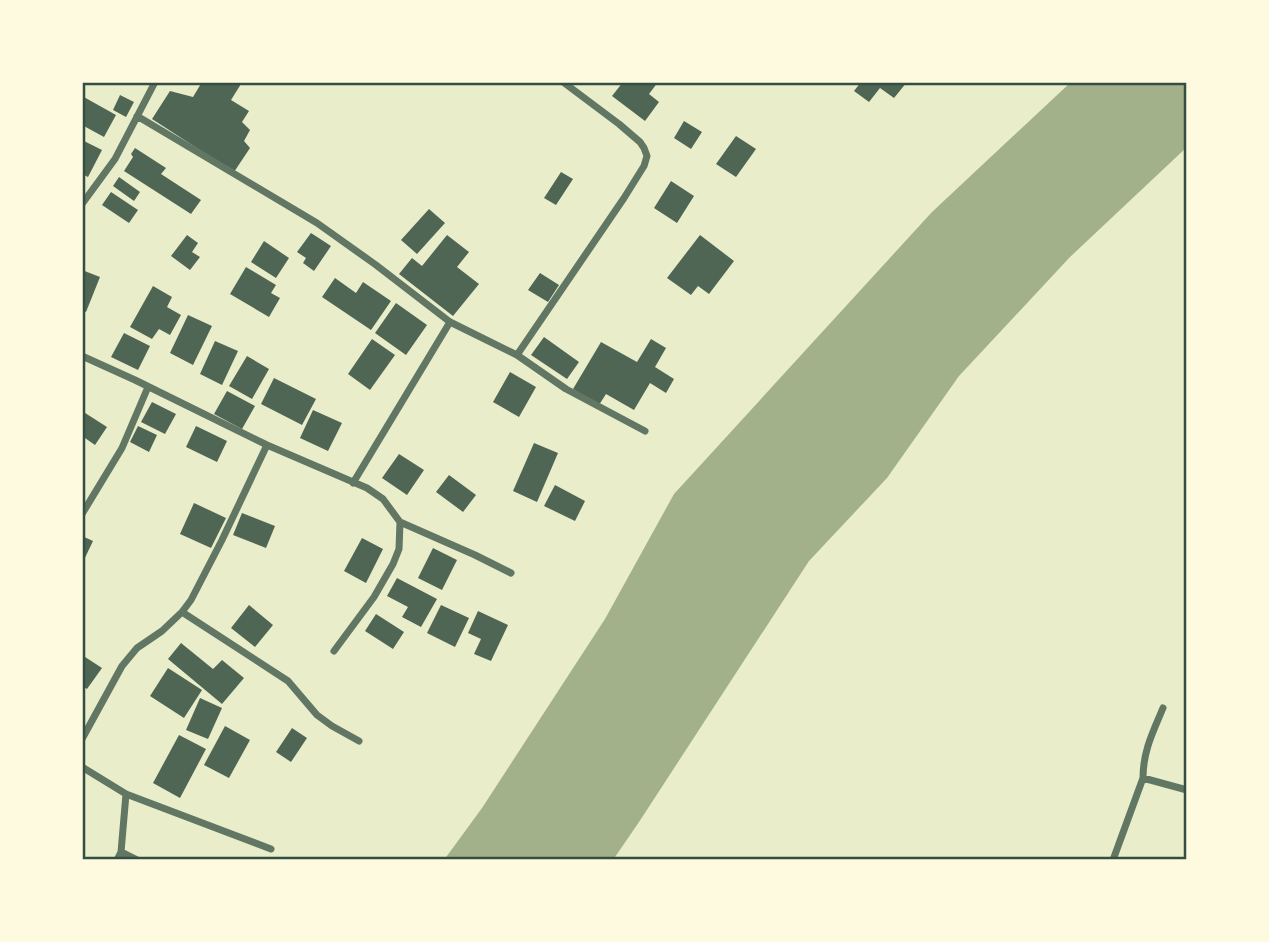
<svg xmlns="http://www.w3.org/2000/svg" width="1269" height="942" font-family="Manrope,sans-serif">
<rect width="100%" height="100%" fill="#e9edc9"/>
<path fill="#a3b18a" d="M1071,82H1187V147L1070,257L959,376L887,478L809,561L639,822L613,860H444L482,808L605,619L674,494L932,212Z"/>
<path fill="#4f6655" d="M202,82H238L241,84L231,100L249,111L242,122L250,130L244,141L250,148L234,172L152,119L170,91L193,97Z
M623,82H658L649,94L659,102L645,121L612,96Z
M861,82H907L894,98L880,88L869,102L854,91Z
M120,95L134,102L126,117L113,110Z
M82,96L116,115L104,137L82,125Z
M684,121L702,132L691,149L674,138Z
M736,136L756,149L736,177L716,164Z
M82,140L102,150L88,177L82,174Z
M135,148L166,168L161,174L201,200L191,214L124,171L133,157L131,154Z
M561,172L573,179L556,205L544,198Z
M119,177L140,192L134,201L113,186Z
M671,181L694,196L677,223L654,208Z
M111,192L138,210L129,223L102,205Z
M429,209L445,223L417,254L401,240Z
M311,233L331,246L314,271L303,263L306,258L297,252Z
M187,235L198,243L192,252L200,257L190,270L171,256Z
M447,235L469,252L457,267L479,284L453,316L399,274L412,258L422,266Z
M700,235L734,261L709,294L698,286L691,295L667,278Z
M264,241L289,258L276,278L251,262Z
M246,267L276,285L271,293L280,298L269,317L230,294Z
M82,270L100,277L86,312L82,310Z
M540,273L559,285L548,302L528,290Z
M335,278L356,293L363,282L391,301L371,330L322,297Z
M153,286L172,297L167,307L181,315L170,335L159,329L152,339L130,327Z
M396,303L427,325L406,355L375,333Z
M188,315L212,326L193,365L170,353Z
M124,333L150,346L138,370L111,357Z
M544,337L579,362L567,379L531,355Z
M372,339L395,355L370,390L348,374Z
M651,339L666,348L655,367L674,379L666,393L650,383L634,410L606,394L599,405L573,389L601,342L637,362Z
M215,341L238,351L222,385L200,374Z
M247,356L269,369L252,399L229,386Z
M510,372L536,387L519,417L493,402Z
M274,378L316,399L302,425L261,404Z
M227,391L255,406L242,429L214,414Z
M152,402L176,414L165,434L141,422Z
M313,410L342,423L328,451L300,438Z
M82,411L107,427L95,445L82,436Z
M138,426L157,435L149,452L130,442Z
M196,426L227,441L217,462L186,447Z
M534,443L558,453L537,502L513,491Z
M399,454L424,470L407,495L382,478Z
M449,475L476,495L463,512L436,492Z
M555,485L585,501L575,521L544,506Z
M194,503L226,518L211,548L180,534Z
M242,513L275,526L266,548L233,535Z
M82,536L93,541L82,564Z
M362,538L383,549L366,583L344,571Z
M433,548L457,560L442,590L418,578Z
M397,578L437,599L421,627L402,617L408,607L387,596Z
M249,605L273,625L255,647L231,628Z
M441,605L469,618L455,647L427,633Z
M478,611L508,625L491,661L474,654L481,639L468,633Z
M376,614L404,632L393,649L365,631Z
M181,643L213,669L222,660L244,678L222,704L168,659Z
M82,655L102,668L87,689L82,686Z
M168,668L202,690L184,718L150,696Z
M200,698L222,708L208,739L186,730Z
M225,726L250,740L229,778L204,765Z
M292,728L307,738L291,762L276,752Z
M179,735L206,749L180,798L153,783Z"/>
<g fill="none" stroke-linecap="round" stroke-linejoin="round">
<path stroke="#617663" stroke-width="7" d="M137,116L317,223L376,265L450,322L517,355L566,389L645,431
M82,204L115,159L155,82
M517,355L624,198L644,166L647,156L644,148L640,142L619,124L563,82
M82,356L135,380L267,445L367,488L383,499L400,522L399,549L393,564L374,597L334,651
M353,483L450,322
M82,514L122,448L148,387
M400,522L475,555L511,573
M182,612L288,681L317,715L332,726L359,741
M1163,708C1153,732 1143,751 1143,778L1187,790
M82,739L122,666L137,648L162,631L182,612L191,600L222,540L267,445
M82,767L126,794L271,849
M121,852L137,860
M117,860L121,852L126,794
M1113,860L1143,778"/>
</g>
<rect width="1269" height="942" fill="none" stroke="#fefae0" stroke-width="168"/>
<rect x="84" y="84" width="1101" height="774" fill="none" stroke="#344e41" stroke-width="2.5"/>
</svg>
